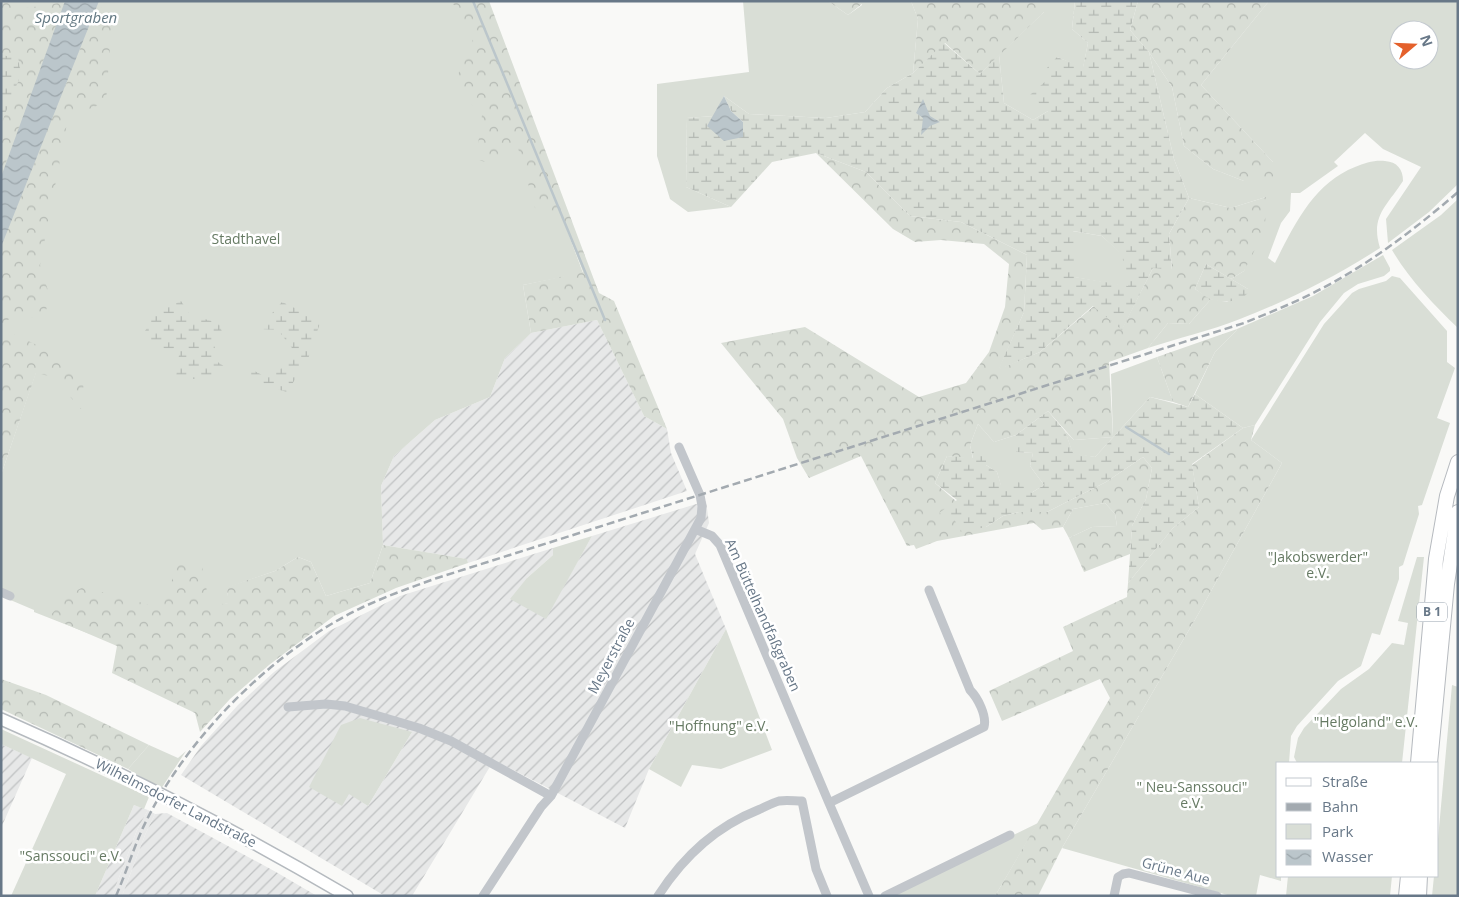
<svg xmlns="http://www.w3.org/2000/svg" width="1459" height="897" font-family="'Open Sans',sans-serif">
<defs>
<pattern id="industrial-furrows" width="10" height="10" patternUnits="userSpaceOnUse" patternTransform="scale(1.25)"><rect width="10" height="10" fill="#e7e8e8"/><path d="M-1 1l2-2M0 10L10 0M9 11l2-2" fill="none" stroke="#bfc1c2"/></pattern>
<pattern id="forest-crowns" width="20" height="18" patternUnits="userSpaceOnUse" patternTransform="scale(1.25)"><rect width="20" height="18" fill="#d9ded6"/><path d="M2 6a3 3 0 1 1 6 0M12 15a3 3 0 1 1 6 0" fill="none" stroke="#b4b9b3"/></pattern>
<pattern id="wetland-marsh" width="20" height="14" patternUnits="userSpaceOnUse" patternTransform="scale(1.25)"><rect width="20" height="14" fill="#d9ded6"/><path d="M1 5h8M5 5V1M11 12h8M15 12V8" fill="none" stroke="#b4b9b3"/></pattern>
<pattern id="water-waves" width="16" height="10" patternUnits="userSpaceOnUse" patternTransform="scale(1.25)"><rect width="16" height="10" fill="#bbc6cb"/><path d="M0 5q4-4 8 0t8 0" fill="none" stroke="#9ca6ab"/></pattern>
</defs>
<rect width="100%" height="100%" fill="#f9f9f7"/>
<path fill="#e7e8e8" d="M148,810L155,814L145,835L122,896H112L137,830Z"/>
<path fill="url(#industrial-furrows)" fill-rule="evenodd" d="M597,320L644,416L667,429L671,453L687,491L468,563L467,559L383,545L381,486L394,456L435,420L490,397L505,358L531,333Z
M706,501L709,523L695,554L726,629L649,769L625,828L494,760L412,896H385L181,775L201,746L238,705L274,672L329,631L400,596L553,548V555L527,578L545,619L592,536ZM412,732L368,806L349,793Z
M1,744L32,758L1,828Z
M134,805L148,810L137,830L112,896H95Z
M167,813L276,872L317,896H122L145,835L155,814Z"/>
<path fill="#d9ded6" fill-rule="evenodd" d="M1,1H471L561,214L583,273L523,285L531,333L505,358L490,397L435,420L394,456L381,486L383,545L370,583L326,596L311,562L298,557L275,571L229,587L227,590L229,603L90,634L34,612V610L1,596V475L36,372L43,374L1,354Z
M743,1H828L848,15L862,5V1H911L918,19L913,73L887,88L865,112L826,118L749,114L724,96L714,116L687,118L686,187L731,207L688,212L670,199L657,156V84L749,72Z
M1044,1H1075L1072,29L1088,43L1083,68L1057,57L1048,79V111L1033,120L1004,103L999,55L1044,12Z
M1269,1H1458V184L1429,212L1388,243L1386,219L1421,167L1383,149L1365,133L1334,162L1338,166L1300,193H1291L1290,211L1281,223L1268,258L1275,263C1294,225 1314,183 1355,167C1365,163 1374,160 1385,161C1397,162 1403,169 1403,181C1387,206 1370,216 1380,248C1335,277 1289,300 1240,319C1210,331 1178,338 1148,348L1168,323L1189,324L1211,299L1227,302L1248,289L1231,279L1244,271L1266,197L1231,208L1189,198L1174,159L1149,52L1172,87L1184,146L1213,169L1244,181L1273,162L1201,85ZM1399,30H1429V60H1399Z
M1458,199V328C1434,305 1409,279 1392,250L1441,215Z
M1072,231L1102,236L1123,255L1129,287L1074,277Z
M1383,255L1390,268V271L1384,276L1358,284L1344,293L1320,322L1255,425L1243,428L1195,394L1215,352L1236,331L1237,329L1313,296Z
M1392,276L1400,278L1447,331V362L1455,368L1437,418L1450,423L1422,505L1418,506L1419,514L1403,565L1399,567V579L1380,635L1372,633L1361,666L1338,681L1297,726L1291,736L1289,763H1278V876H1281V881L1260,875L1256,896H1231L1062,848L1200,611L1282,463L1251,440L1324,324L1352,293L1359,289L1386,281Z
M1157,357L1173,402L1150,397L1095,457L1073,454L1065,431L1074,440L1113,437L1111,374Z
M978,424L994,442L1016,435V452L1033,453L1030,466L1044,485L1031,493L1001,486L997,472L986,465L970,445Z
M1105,503L1115,514L1117,526L1092,527L1069,538L1063,527L1073,509Z
M592,536L546,619L510,599L527,578L553,555V548Z
M1417,557H1424L1402,763H1297L1294,757L1298,738L1304,728L1341,689L1369,669L1392,643L1404,645L1408,623L1398,621Z
M726,629L772,750L721,769L692,765L681,787L649,769Z
M1452,685L1458,687V896H1432L1434,876H1438V839Z
M360,718L412,732L368,806L349,794L342,806L309,787L341,725Z
M1,729L149,797L144,809L134,805L95,896H11L66,774L1,744Z
M149,745L178,758L186,751L161,789L128,769Z
M1038,823L995,896H890Z
M1288,876H1392L1390,896H1286Z"/>
<path fill="url(#forest-crowns)" d="M1,1H20L27,8L65,2L1,176V124L21,74L18,58L1,55V44L9,36L1,29Z
M451,1H489L599,293L614,301L667,429L644,416L597,320L531,333L523,285L583,272L561,214L535,208L516,141L494,165L476,159L482,115L453,86L475,35Z
M828,1H862V4L848,15Z
M911,1H1044V12L980,74L945,43L913,73L918,19Z
M1138,1H1269L1201,85L1273,162V180L1244,181L1213,169L1184,146L1172,87L1149,52L1130,30Z
M98,4L112,18L106,102L68,118L40,265L50,297L43,320L16,314L1,325V247Z
M816,153L866,172L910,216L961,222L1027,255L1024,312L999,369L1040,352L1094,306L1122,329L1153,268L1172,269L1169,234L1189,198L1231,208L1266,197L1265,230L1244,271L1231,279L1206,264L1195,289L1211,299L1189,324L1168,323L1148,348L1109,362L1113,437L1074,440L1048,411L1016,435L994,442L978,424L970,445L973,459L947,456L935,483L986,527L1003,516L1019,512H1047L1106,482L1143,457L1152,468L1146,499L1132,526L1130,554L1084,572L1069,538L1092,527L1117,526L1115,514L1105,503L1073,509L1063,527L1042,530L1034,523L937,541L916,549L914,545L907,546L861,456L809,478L797,458L783,419L721,343L805,327L919,397L966,383L989,352L1005,307L1009,264L984,244L941,240L915,242L893,229Z
M1,328L62,357L84,380L81,409L53,377L36,373L1,475Z
M1237,329L1236,331L1215,352L1188,407L1173,402L1157,357Z
M1255,425L1251,440L1282,463L1200,611L1062,848L1038,896H995L1110,698L1100,679L1002,721L989,691L1073,651L1063,627L1127,597L1128,583L1173,528L1199,507L1192,465L1243,428Z
M383,545L467,559L468,563L396,588L334,616L269,665L230,699L200,732L195,713L112,673L117,646L49,617L67,596L83,587L161,608L180,560L202,567L210,606L228,603L227,587L275,571L298,557L311,562L326,596L370,583Z
M1,679L46,695L149,745L128,769L1,709Z"/>
<path fill="url(#wetland-marsh)" fill-rule="evenodd" d="M1075,1H1138L1130,30L1149,52L1174,159L1189,198L1169,234L1172,270L1153,268L1122,330L1093,306L1040,352L998,370L1024,312L1027,255L961,222L910,216L866,172L816,153L772,162L731,207L686,187L687,118L714,116L707,126L743,122L731,111L724,96L749,114L826,118L865,112L887,88L913,73L944,43L980,74L999,55L1004,103L1033,120L1048,111L1030,95L1048,79L1047,68L1057,57L1083,67L1088,43L1072,29ZM1073,231L1102,236L1122,255L1128,286L1075,277Z
M1,55L18,58L21,74L1,124Z
M1206,264L1248,289V293C1240,302 1224,303 1213,300C1206,298 1200,292 1195,289Z
M181,301L190,315L219,323L224,338L218,335L212,358L225,367L213,381L176,377L179,355L156,345L144,333L155,312Z
M282,302L321,320L308,359L287,392L249,381V368L266,377L279,371L292,348L278,330L258,329Z
M1195,394L1243,428L1192,464L1199,507L1173,528L1128,583L1132,526L1146,499L1152,468L1143,457L1106,482L1047,512H1019L1003,516L986,527L961,532L953,517L939,513L957,500L935,483L947,456L973,458L970,445L986,449V465L997,472L1001,485L1018,481L1031,493L1044,485L1030,466L1033,453L1016,452V435L1048,411L1065,431L1073,453L1095,457L1150,397L1188,407Z"/>
<path fill="url(#water-waves)" d="M65,1H99L1,247V177Z
M724,96L731,111L743,122V137L724,141L707,126Z
M923,99L930,116L940,122L930,126L921,135L923,118L916,113Z"/>
<g fill="none" stroke-linecap="round" stroke-linejoin="round">
<path stroke="#bbc6cb" stroke-width="2.5" d="M473,1L605,320
M1126,427L1169,454"/>
<defs>
<path id="secondary" d="M1,719C120,771 235,830 347,896"/>
<path id="primary" d="M1418,763L1436,559L1447,496L1458,462
M1430,763L1447,584L1458,512
M1406,896L1408,876
M1419,896L1420,876"/>
</defs>
<use href="#secondary" stroke="#b5babf" stroke-width="14"/>
<use href="#primary" stroke="#b6babf" stroke-width="16"/>
<path stroke="#c2c6cb" stroke-width="9" d="M695,529L712,536L720,545L829,803
M1,592L10,596
M288,707L326,704L345,706L419,728L451,741L551,796
M483,896L541,807L551,796L701,518L702,506L700,495L679,447
M658,896C683,857 715,827 758,810C765,807 772,803 779,801C786,800 795,801 802,801L816,869L827,896
M869,896L829,803L984,727C987,716 978,698 970,690L929,590
M885,896L1010,835
M1114,896L1118,877L1123,874L1129,873L1217,896"/>
<use href="#secondary" stroke="#fff" stroke-width="11"/>
<use href="#primary" stroke="#fff" stroke-width="14"/>
<path stroke="#a3aab0" stroke-width="2.5" stroke-dasharray="8 4" stroke-linecap="butt" d="M116,896C125,875 132,853 141,832C182,741 273,650 363,607C387,596 412,587 437,578L1244,323C1266,314 1289,305 1311,294C1364,268 1413,231 1458,192"/>
</g>
<g text-anchor="middle" stroke-width="5" stroke-linejoin="round" paint-order="stroke">
<rect fill="#fff" stroke="#95a0ac" stroke-width="1" x="1417" y="602.5" width="30" height="19" rx="4"/>
<g font-size="12" font-weight="bold" fill="#687888">
<text x="1432" y="616">B 1</text>
</g>
<g font-size="14" fill="#667a63" stroke="#fff">
<text x="246" y="244">Stadthavel</text>
<text x="1318" y="562">"Jakobswerder"<tspan x="1318" dy="16">e.V.</tspan></text>
<text x="1366" y="727">"Helgoland" e.V.</text>
<text x="719" y="731">"Hoffnung" e.V.</text>
<text x="1192" y="792">" Neu-Sanssouci"<tspan x="1192" dy="16">e.V.</tspan></text>
<text x="71" y="861">"Sanssouci" e.V.</text>
</g>
<g font-size="14" fill="#687888" stroke="#fff">
<text transform="translate(763 615) rotate(66)" y="5">Am Büttelhandfaßgraben</text>
<text transform="translate(611 656) rotate(-62)" y="5">Meyerstraße</text>
<text transform="translate(176 803) rotate(27)" y="5">Wilhelmsdorfer Landstraße</text>
<text transform="translate(1176 871) rotate(15)" y="5">Grüne Aue</text>
</g>
<g font-size="15" font-style="italic" fill="#647983" stroke="#fff">
<text x="76" y="23">Sportgraben</text>
</g>
</g>
<rect width="1459" height="897" fill="none" stroke="#687888" stroke-width="5"/>
<rect x="1276" y="762" width="162" height="115" fill="#ffffff" stroke="#c3c9cf"/>
<rect x="1286" y="778" width="25" height="8" fill="#ffffff" stroke="#c3c9cf"/>
<text x="1322" y="787" font-size="15" fill="#687888">Straße</text>
<rect x="1286" y="803" width="25" height="8" fill="#a3aab0" stroke="#c3c9cf"/>
<text x="1322" y="812" font-size="15" fill="#687888">Bahn</text>
<rect x="1286" y="824" width="25" height="15" fill="#d9ded6" stroke="#c3c9cf"/>
<text x="1322" y="837" font-size="15" fill="#687888">Park</text>
<rect x="1286" y="850" width="25" height="15" fill="url(#water-waves)" stroke="#c3c9cf"/>
<text x="1322" y="862" font-size="15" fill="#687888">Wasser</text>
<g transform="translate(1414 45) rotate(71)"><circle r="24" fill="#ffffff" stroke="#c3c9cf"/>
<path d="M0-4L9 19L0 12L-9 19Z" fill="#e4612c"/>
<text y="-8" font-size="14" font-weight="bold" text-anchor="middle" fill="#687888">N</text>
</g>
</svg>
